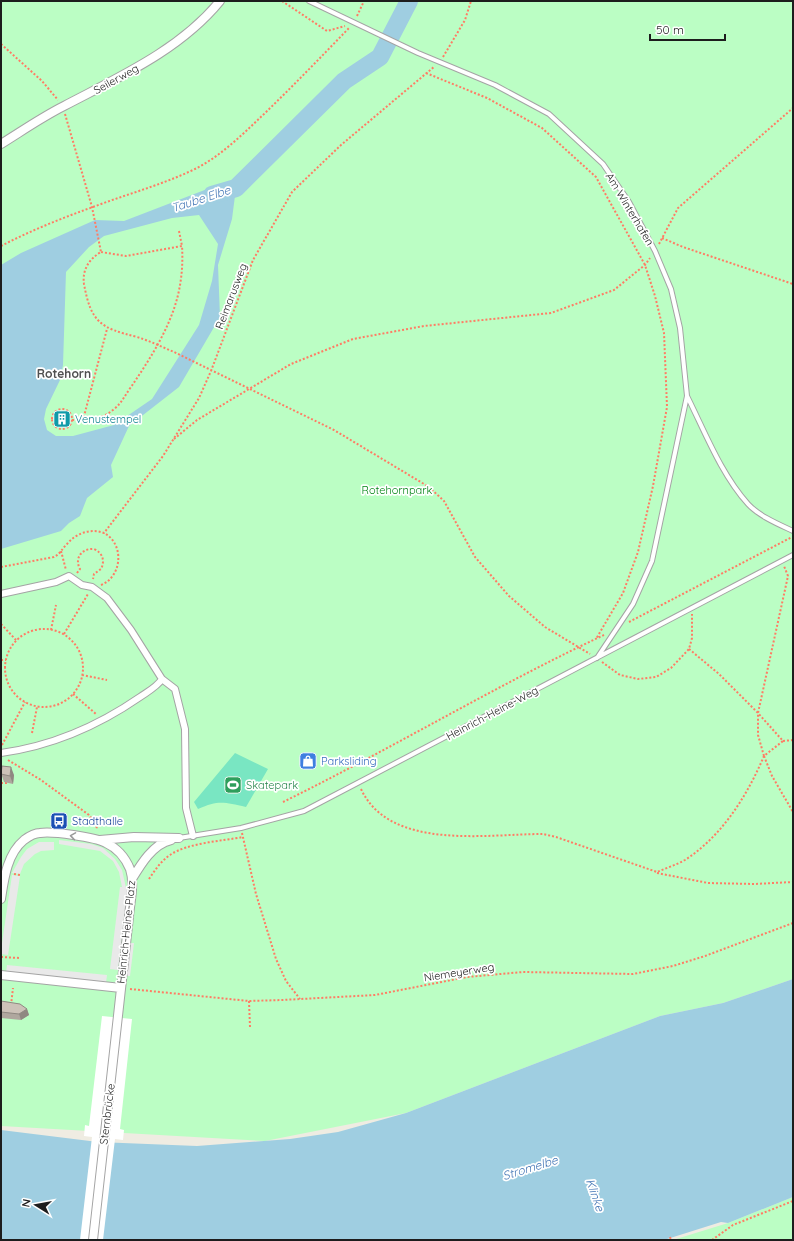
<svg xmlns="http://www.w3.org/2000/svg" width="794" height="1241" font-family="Quicksand,sans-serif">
<rect width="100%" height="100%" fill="#efece2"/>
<path fill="#bbfec4" d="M1,1H793V979L723,1003L660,1016L406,1113L265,1141L1,1126Z
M793,1197V1240H673L728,1223Z"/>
<path fill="#79e6c2" d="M235,753L268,769L246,807C224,802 218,800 198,809L194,802Z"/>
<path fill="#e9e9e9" d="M59,840L91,844L103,848L115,859L122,870L126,888H128L118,970L110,969L120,887H122L119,872L113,861L100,851L59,844Z
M39,842H54V850L41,851L35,854L24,864L20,874L12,873L21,857L27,849Z
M12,875L20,876L8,955L1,954V950Z
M130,943H134L130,976H126Z
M7,965L107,975L106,983L6,973Z"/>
<path fill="#9fcee1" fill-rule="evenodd" d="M215,186L236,188L232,219L218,265L220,317L179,387L129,426L111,465L113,477L87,498L80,516L69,523L61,531L1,549V265L21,253L95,220L124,221ZM199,215L218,244L212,281L199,325L152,399L114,425L73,436H56L47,430L44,419L46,409L60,380L63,365L66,272L89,247L104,236L172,218Z
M793,979V1197L728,1223L721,1222L664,1240H1V1130L98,1142L197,1146L290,1139L338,1132L406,1113L660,1016L723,1003Z"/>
<path fill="#fff" d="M102,1016L132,1019L120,1129L124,1130L123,1140L115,1139L103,1240H80L92,1137L84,1136L85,1125L89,1126Z"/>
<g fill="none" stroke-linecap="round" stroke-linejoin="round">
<path stroke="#9fcee1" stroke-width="18" d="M212,195L236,188L344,81L380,57L409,1"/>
<defs>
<path id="service" d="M309,1L418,53L495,85L549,114L603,164L629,202L655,251L671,289L680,328L687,396L652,561L633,604L597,658
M687,396C705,432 721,474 748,504C759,516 778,524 793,531
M179,838L241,828L304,811L793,555"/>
<path id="pedestrian" d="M1,594L56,582L69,576L82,585L92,587L107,598L131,630L162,679L175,689L185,729L186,808L193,836
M1,753C52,746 98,726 140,697C147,692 157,687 162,679"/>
<path id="minor" d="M1,144C22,131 42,117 64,106C119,77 180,50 220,1
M100,840L134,837L179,838
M132,879C141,864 153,844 171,840
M1,899C4,879 7,854 24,840C28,837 34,833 40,833C52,831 95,837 106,843C117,848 125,857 130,869C135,884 130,902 129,917L93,1240
M1,975L121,988"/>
</defs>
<use href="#service" stroke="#a4a4a4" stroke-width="6"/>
<use href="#pedestrian" stroke="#a4a4a4" stroke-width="8"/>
<use href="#minor" stroke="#a4a4a4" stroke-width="10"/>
<path stroke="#ff7c64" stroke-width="2" stroke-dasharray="2 2" stroke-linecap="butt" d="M282,1L327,31L345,26
M357,16L364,1
M1,44L42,81L58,100
M443,57L465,20L471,1
M426,73L487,98L542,128L596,177L645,265L655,296L664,333L667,407L653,486L638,552L623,593L596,639
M65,114L92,207L101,252C89,259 82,270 84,284C91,323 101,328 137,337C150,341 162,347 174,352L334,430L429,487L444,501L475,557L509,596L545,627L590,654
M179,231L182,246
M662,238L683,247L793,284
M659,244L678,208L793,108
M1,246C30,231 62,218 93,207C127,194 162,185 195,169C221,156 243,134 264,114C293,86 321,57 349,28
M101,252L126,256L182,246C183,262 182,278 178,295C170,328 150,359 131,387C125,395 122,403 114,409C105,417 95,420 83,420L107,329
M52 419a10 10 0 1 1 20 0a10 10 0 1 1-20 0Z
M72,420H83
M174,439L197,420L291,364L353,339L424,326L551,313L614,290L645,265L650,258
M61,551L66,570
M1,567L54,557C60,554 62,549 67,544C76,533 91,528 104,533L163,456L199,398L211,371L253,260L292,192L341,145L435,66
M77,573L80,569C74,558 82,548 94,549C103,553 105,561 101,569L94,574L93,579
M101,585C122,577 125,544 104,533
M629,622L792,537
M1,624L16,640
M5 668a39 39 0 1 1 78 0a39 39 0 1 1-78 0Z
M51,630L56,605
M64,634L88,594
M689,649L719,674L758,713V735L764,756L783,741L758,713L788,576L784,566
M1,660H6
M602,662L620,675L638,679L656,677L671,668L689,649L692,638V614
M82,675L107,680
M73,694L96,714
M32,733L37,707
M783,741L793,740
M2,745L25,702
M764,756L772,776L793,812
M8,760L41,780L89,815L97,826L96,830
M1,783H8
M361,789C390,851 486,834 543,834L556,837L657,872C666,868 676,865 685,860C722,836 747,796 764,756
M283,802C391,749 495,686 604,635
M242,833L256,894L276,959L286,981L300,999
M657,873L708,883L754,884L793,882
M14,874L20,875
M149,879C155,870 161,861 170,855C187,843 222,841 243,837
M1,957L20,958
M130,989L249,1001L282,1000L375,995L467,977L523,972L633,974L673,966L705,956L793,923
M249,1001L250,1027
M11,1005L13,988
M670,1237L671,1240
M712,1240L733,1225L793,1201"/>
<use href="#service" stroke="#fff" stroke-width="4"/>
<use href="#pedestrian" stroke="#fff" stroke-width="6"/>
<use href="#minor" stroke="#fff" stroke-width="8"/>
</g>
<path fill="#afa79e" d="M1,773L14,775L13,784L4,782Z
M1,1001L27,1009L29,1015L21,1020L1,1018Z"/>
<path fill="#8f8881" d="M11,767L14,775L13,784L10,776Z
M27,1009L29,1015L21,1020L19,1014Z"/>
<path fill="#ccc2b8" stroke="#8f8881" d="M2,766L11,767L10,776L1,774Z
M1,1001L20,1004L27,1009L19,1014L1,1012Z"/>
<defs><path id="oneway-chevron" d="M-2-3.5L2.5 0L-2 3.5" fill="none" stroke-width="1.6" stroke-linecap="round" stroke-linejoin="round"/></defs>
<use stroke="#999" href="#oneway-chevron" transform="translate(73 836) rotate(-171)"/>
<defs>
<symbol id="building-square" viewBox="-11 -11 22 22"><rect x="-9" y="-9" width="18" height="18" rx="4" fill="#0f9aa8" stroke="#fff"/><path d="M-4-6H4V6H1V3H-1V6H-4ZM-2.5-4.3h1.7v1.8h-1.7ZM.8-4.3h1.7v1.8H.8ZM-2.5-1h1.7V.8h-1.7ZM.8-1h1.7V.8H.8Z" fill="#fff"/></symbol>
<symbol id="shop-square" viewBox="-11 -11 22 22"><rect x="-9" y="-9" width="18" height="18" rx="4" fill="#3f7fe0" stroke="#fff"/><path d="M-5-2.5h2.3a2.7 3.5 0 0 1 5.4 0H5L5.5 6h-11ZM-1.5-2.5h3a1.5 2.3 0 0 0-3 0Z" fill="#fff"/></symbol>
<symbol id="stadium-square" viewBox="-11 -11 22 22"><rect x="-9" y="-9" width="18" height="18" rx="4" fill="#2e9e5b" stroke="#fff"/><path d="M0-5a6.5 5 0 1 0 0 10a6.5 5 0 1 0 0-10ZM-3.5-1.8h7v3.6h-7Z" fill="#fff"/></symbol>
<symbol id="bus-square" viewBox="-11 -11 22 22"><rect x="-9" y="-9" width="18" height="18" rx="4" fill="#1a4fb4" stroke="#fff"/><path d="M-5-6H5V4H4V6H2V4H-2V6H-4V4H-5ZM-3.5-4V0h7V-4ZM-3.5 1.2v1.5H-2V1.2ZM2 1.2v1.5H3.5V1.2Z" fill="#fff"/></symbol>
</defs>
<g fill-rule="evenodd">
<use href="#building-square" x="52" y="409" width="20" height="20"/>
<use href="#shop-square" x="298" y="751" width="20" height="20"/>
<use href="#stadium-square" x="223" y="775" width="20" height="20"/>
<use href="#bus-square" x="49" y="811" width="20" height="20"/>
</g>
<g text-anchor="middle" stroke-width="3.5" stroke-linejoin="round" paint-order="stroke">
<g font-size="11" fill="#1d1d1d" stroke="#fff">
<text transform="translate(116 79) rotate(-29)" y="4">Seilerweg</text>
<text transform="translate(630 209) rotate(59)" y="4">Am Winterhafen</text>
<text transform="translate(231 296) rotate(-69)" y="4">Reimarusweg</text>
<text transform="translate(492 713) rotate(-28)" y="4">Heinrich-Heine-Weg</text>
<text transform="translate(126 932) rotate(-84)" y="4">Heinrich-Heine-Platz</text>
<text transform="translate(459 972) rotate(-9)" y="4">Niemeyerweg</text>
<text transform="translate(107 1114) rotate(-83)" y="4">Sternbrücke</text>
</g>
<g font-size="11" fill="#0d838f" stroke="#fff" text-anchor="start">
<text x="75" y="423">Venustempel</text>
</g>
<g font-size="11" fill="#028514" stroke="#fff">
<text x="397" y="494">Rotehornpark</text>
</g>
<g font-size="11" fill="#366cbe" stroke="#fff" text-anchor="start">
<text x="321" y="765">Parksliding</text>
</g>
<g font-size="11" fill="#27864d" stroke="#fff" text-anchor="start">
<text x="246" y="789">Skatepark</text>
</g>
<g font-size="11" fill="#164399" stroke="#fff" text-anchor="start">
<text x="72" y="825">Stadthalle</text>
</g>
<g font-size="12" font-style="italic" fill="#4275b5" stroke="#fff">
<text transform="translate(201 199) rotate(-18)" y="4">Taube Elbe</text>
<text transform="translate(530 1168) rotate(-17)" y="4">Stromelbe</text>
<text transform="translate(595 1195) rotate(71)" y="4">Klinke</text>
</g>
<g font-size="12" font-weight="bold" fill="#505050" stroke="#fff">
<text x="64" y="378">Rotehorn</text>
</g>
</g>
<rect width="794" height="1241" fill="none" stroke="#1d1d1d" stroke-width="4"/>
<g transform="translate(36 1205) rotate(281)" stroke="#ffffff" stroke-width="3" paint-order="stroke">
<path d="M0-3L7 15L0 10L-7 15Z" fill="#1d1d1d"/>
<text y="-6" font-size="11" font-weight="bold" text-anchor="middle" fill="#1d1d1d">N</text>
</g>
<path d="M650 34v6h75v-6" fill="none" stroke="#1d1d1d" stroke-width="2"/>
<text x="656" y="34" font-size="12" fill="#1d1d1d" stroke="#ffffff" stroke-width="3" paint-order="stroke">50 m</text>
</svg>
